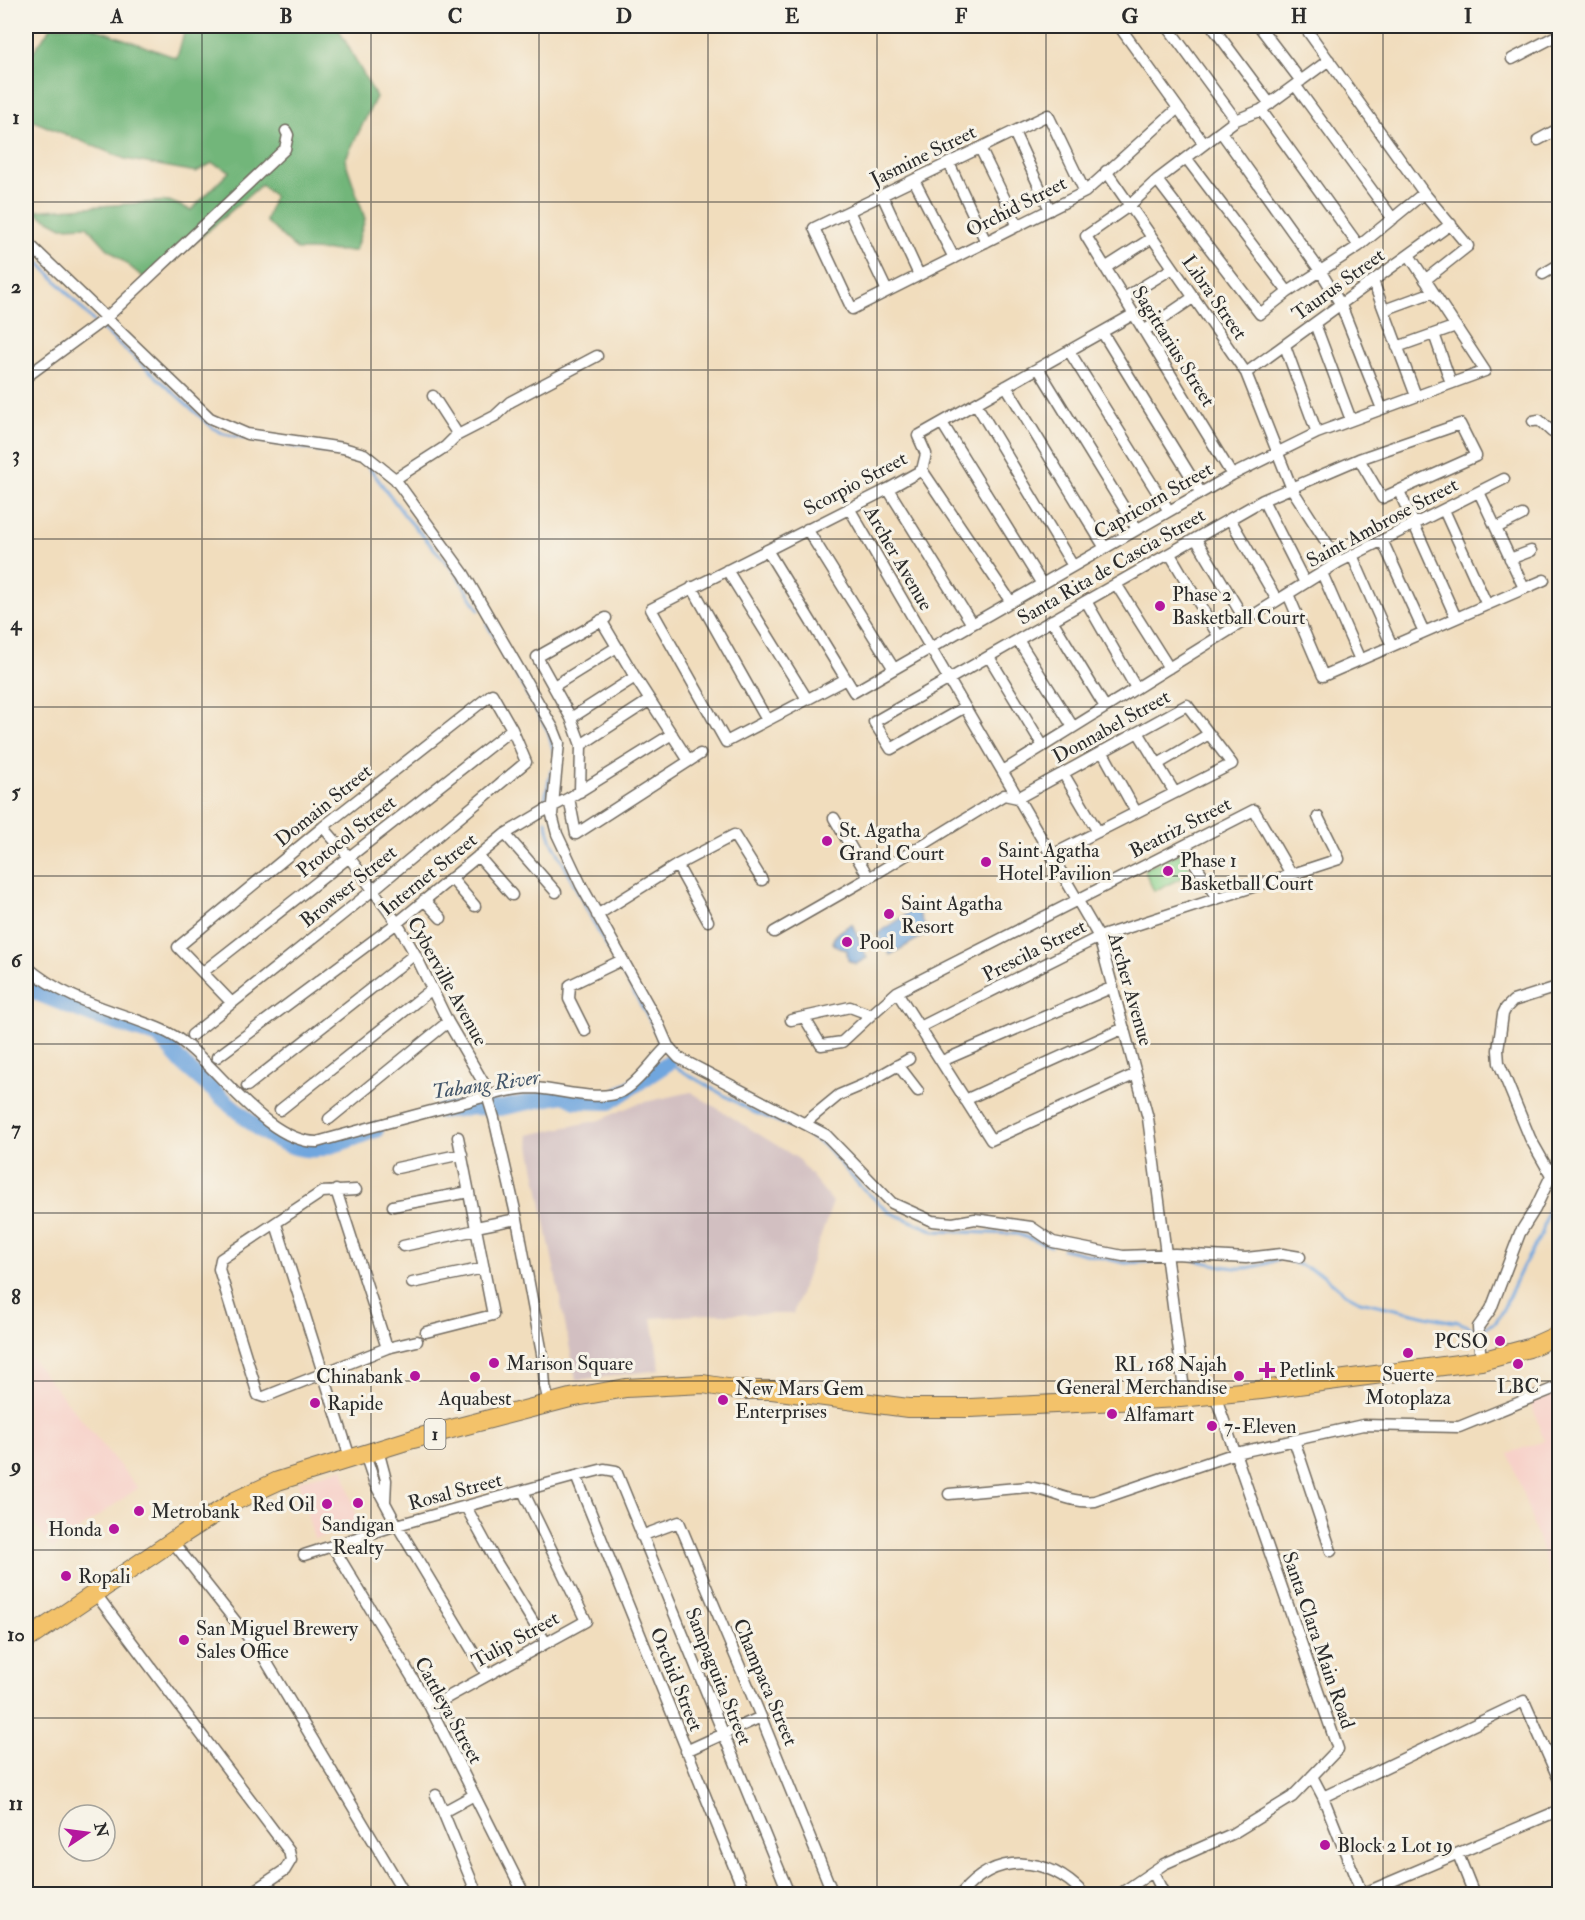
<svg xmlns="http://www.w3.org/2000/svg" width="1585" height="1920" font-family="'IM FELL Double Pica',serif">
<rect width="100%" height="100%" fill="#f7f3e8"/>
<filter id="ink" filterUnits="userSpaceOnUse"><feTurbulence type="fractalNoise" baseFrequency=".0167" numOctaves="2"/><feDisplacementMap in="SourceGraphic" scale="12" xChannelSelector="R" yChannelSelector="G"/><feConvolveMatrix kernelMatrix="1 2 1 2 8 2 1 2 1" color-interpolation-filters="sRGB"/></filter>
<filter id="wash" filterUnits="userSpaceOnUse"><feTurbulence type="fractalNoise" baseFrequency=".008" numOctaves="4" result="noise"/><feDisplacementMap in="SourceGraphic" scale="24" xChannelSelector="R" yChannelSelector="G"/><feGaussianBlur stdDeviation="1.35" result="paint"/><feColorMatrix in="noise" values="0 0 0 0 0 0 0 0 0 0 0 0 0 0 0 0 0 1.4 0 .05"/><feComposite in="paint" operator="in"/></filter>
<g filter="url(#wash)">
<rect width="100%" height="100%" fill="#f1ddbd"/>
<path fill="#f7d1c9" d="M26,1352L138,1488L52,1549L26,1512Z
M1559,1390V1591L1556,1592L1509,1453L1544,1441L1531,1402Z
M343,1468L359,1526L314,1539L298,1481Z"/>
<path fill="#d2bfc1" d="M691,1092L797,1158L833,1202L793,1314H710L652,1318L660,1370L576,1380L528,1135L600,1120L636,1104Z"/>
<path fill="#8dd48f" stroke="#5c805d" stroke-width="1.5" d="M1181,852L1192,873L1154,891L1144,869Z"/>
<path fill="#72b67a" stroke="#4e7052" stroke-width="1.5" d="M52,26H88L177,58L186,26H337L376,97L345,160L365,219L355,251L297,250L266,221L274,196L261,185L149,282L107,248L87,226L62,227L32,211L169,201L191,210L230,171L212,163L196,172L125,159L26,118V61Z"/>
<path fill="#70a6de" stroke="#4e6884" stroke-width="1.5" d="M914,908L917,909L928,933L890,955L878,934C889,924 903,919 914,908Z
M852,924L867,958L856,964L848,960L847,950C820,944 838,932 852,924Z"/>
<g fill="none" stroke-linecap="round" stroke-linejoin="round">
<path stroke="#70a6de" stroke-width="3" d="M26,248L94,322
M99,326L213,428L224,434L246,438
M255,440L356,457L368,466L406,517L455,572L479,610
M487,624L548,731L554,753
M545,799L551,771
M546,821L551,839L599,933L651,1022L661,1045
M666,1056L668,1063L753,1112L795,1128L825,1146L860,1186L889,1212L935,1231L1017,1234L1051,1246
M1063,1249L1125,1263L1162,1261
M1195,1260C1230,1268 1243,1274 1278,1259
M1287,1260L1322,1274L1343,1292L1360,1301L1453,1322L1456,1321L1474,1329
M1480,1330L1496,1322L1504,1307L1523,1266L1542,1233L1551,1197L1560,1179"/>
<path stroke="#70a6de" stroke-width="16" d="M26,985L32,991L94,1016L153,1035
M160,1038L184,1065L235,1109
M441,1111L476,1107L500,1108L564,1095L576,1101L609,1102L668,1063
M240,1113C259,1131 290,1153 318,1149C337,1146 358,1136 376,1130"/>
</g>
</g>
<g filter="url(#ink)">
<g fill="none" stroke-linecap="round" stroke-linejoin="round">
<defs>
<path id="street" d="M1069,26H1070
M1119,26L1204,144
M1167,26L1236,120
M1212,26L1270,104
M1259,26L1301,81
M1304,26L1424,193L1468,246L1425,280
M1512,59L1560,34
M1295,85L1393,219
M1261,110L1359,246
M1014,132L1050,210
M1221,132L1321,272L1341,305L1382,409
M1538,140L1560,128
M980,148L1018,226
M1187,159L1288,292
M949,163L986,242
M1106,171L1246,373L1292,489L1339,562
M914,180L954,258
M1157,180L1260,314L1288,292L1359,246L1424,193
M1085,192L1048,115L814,228L852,309L1085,192L1178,108
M882,195L919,275
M849,211L887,291
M26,241L210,418L247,434L343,448L364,454L395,479L464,574L553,728L559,743L552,815L557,834L581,885L658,1023L668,1046L679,1058L826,1135L892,1203L932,1221L953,1223L975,1219L1031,1227L1053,1242L1123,1256L1175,1254L1246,1258L1282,1254L1300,1257
M1105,268L1152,238
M1543,274L1560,264
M1373,281L1416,396
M1124,298L1173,268
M1384,310L1433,292
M1315,324L1351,420
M1144,331L1194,297
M1102,332L1201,493
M1434,334L1451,383
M1285,346L1317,433
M1397,347L1456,326
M1069,351L1169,511
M1038,368L1137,529
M1246,373L1451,224
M26,377L106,318L285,149L288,135L286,131
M1006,386L1105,548
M976,404L1073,566
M1533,421L1539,420L1552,432L1560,431
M942,423L1042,584
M456,436L495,416L510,402L597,356
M922,470L1011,602
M1232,475L1086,236L1129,206L1157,180L1236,120L1261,110L1329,60
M395,479L445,447L456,436L455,430L433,396
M888,489L972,624
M1399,491L1456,618
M1479,492L1524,588
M1263,500L1305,583
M849,508L1099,937L1148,1118L1185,1397
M1444,510L1487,605
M1230,519L1277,600
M1496,528L1522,515
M807,529L894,669
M1196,539L1245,620
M1382,540L1424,632
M767,550L854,692L1232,475L1317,433L1485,371L1409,255
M1170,554L1219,637
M1352,555L1392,646
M1510,559L1531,551
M727,570L807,699
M1322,573L1360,660
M1116,584L1169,668
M692,587L767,720
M1288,594L1323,676L1544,580
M1086,601L1136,688
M601,620L635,677L689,761
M1052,620L1105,707
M1018,640L1073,727
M989,657L1043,746
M846,679L726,742L651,609L888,489L922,470L926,454L918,436L1134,314
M554,686L617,647
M965,707L891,749L874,722L1263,500L1359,459L1460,424L1476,456L1382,498L1359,459
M571,718L635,677
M1138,732L1175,793
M581,745L650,700
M1102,751L1136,812
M1158,764L1209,734
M1003,771L1339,562L1504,479
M1063,773L1098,832
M580,792L581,745L571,718L537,657L606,618
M569,798L576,834L700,754
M834,818L869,878
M323,827L349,857L397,923L415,954L448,1022L483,1082L494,1118L517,1219L543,1359L545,1386L549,1403
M505,834L556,892
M1184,846L1217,898
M478,856L512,895
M677,865L734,835L762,880
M451,878L475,906
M424,900L441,918
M597,915L677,865L708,921
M774,932L877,873L1004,795L1018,798L1187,705L1232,764L1052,855
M26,966C56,993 93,1005 131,1018C150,1025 169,1031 184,1043C222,1072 268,1142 317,1142C364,1129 411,1116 458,1104C480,1098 510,1088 533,1088C559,1089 600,1103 623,1091C639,1082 654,1059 668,1046
M203,972L512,729
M897,992L991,1140L1136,1074
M871,1015L897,992L1254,810L1291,874
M791,1020L850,1007L871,1015L842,1042L821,1045L804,1017
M920,1027L1099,937L1339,859L1318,817
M585,1031L569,999L570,985L622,960
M192,1035L373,890L526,762L512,729L492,694L323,827L178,947L231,1002
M217,1057L397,923L505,834L542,812L569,798L672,734
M942,1061L1113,987
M898,1065L918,1091
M247,1086L415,954
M965,1100L1124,1028
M280,1110L432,989
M329,1119L448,1022
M805,1123L839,1095L865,1084L909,1059
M397,1168L462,1154
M1551,1175L1530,1138L1499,1063L1498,1050L1503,1014L1506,1008L1513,1001L1560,986
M336,1190L387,1348
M356,1190L322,1192L221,1259L219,1269L258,1395L264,1397L387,1348L417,1341
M393,1206L469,1192
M276,1224L350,1458
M476,1227L517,1219
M403,1246L476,1230
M412,1283L484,1268
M426,1332L493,1315L458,1137
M1481,1361L1478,1327L1491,1309L1520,1233L1535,1209L1560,1157
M1294,1440L1331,1551
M378,1450L386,1480L385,1502
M365,1454L375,1484L397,1525L487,1675
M576,1476L745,1894
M949,1494L1028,1487C1052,1490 1070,1504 1095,1501L1236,1453L1363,1425L1459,1427L1560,1386
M466,1507L495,1560L546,1643
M641,1536L679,1522L761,1717L833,1894
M172,1541L263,1656L405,1894
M333,1547L430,1707L524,1894
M304,1555L397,1525L576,1476L604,1469L616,1471L789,1894
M95,1593L289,1851L291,1860L285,1870L249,1894
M430,1707L586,1621L523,1491
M686,1751L761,1717
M1312,1776L1323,1797L1362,1894
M436,1795L477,1894
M1323,1797L1524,1701L1560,1782
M443,1812L474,1795
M1458,1854L1474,1894
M1153,1872L1164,1894
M961,1894C996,1852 1047,1855 1084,1894
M1120,1894L1164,1864L1232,1834L1292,1797L1338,1749L1215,1395
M1362,1894L1560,1810"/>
<path id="highway" d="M26,1640L183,1534L235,1501L278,1481L413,1439L570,1398L626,1388L703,1384L740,1390H772L908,1408H970L1180,1398L1261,1390L1481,1361L1529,1348L1560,1334"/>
</defs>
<use href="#street" stroke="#70695e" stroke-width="13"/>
<use href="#highway" stroke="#70695e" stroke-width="20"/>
<use href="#street" stroke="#fff" stroke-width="10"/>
<use href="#highway" stroke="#f3c26a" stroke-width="18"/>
</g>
</g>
<path fill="none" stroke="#2b2b2b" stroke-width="1.5" stroke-opacity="0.55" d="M202,26V1894M371,26V1894M539,26V1894M708,26V1894M877,26V1894M1046,26V1894M1214,26V1894M1383,26V1894M26,202H1560M26,370H1560M26,539H1560M26,707H1560M26,876H1560M26,1044H1560M26,1213H1560M26,1381H1560M26,1550H1560M26,1718H1560"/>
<g fill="#b5179e" stroke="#f7f3e8" stroke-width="2">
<circle cx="1160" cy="606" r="6"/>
<circle cx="827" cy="841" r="6"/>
<circle cx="986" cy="862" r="6"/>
<circle cx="1168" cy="871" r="6"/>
<circle cx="889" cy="914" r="6"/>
<circle cx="847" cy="942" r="6"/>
<circle cx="1500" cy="1341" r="6"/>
<circle cx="1408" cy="1353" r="6"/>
<circle cx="494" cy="1363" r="6"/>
<circle cx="1518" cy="1364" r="6"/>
<path d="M1264 1361h6v6h6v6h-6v6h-6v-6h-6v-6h6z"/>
<circle cx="415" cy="1376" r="6"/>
<circle cx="1239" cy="1376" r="6"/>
<circle cx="475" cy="1377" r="6"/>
<circle cx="723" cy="1400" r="6"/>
<circle cx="315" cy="1403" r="6"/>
<circle cx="1112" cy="1414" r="6"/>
<circle cx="1212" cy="1426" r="6"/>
<circle cx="358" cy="1503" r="6"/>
<circle cx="327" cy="1504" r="6"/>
<circle cx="139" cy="1511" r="6"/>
<circle cx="114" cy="1529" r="6"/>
<circle cx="66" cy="1576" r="6"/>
<circle cx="184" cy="1640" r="6"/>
<circle cx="1325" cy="1845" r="6"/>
</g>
<g text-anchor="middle" stroke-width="6" stroke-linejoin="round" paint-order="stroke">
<rect fill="#f7f3e8" stroke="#686764" stroke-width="1.5" x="424.5" y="1419" width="21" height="30" rx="4.5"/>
<g font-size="18" font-weight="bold" fill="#2b2b2b">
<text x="435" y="1440">1</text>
</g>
<g font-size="20" fill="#2b2b2b" stroke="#f7f3e8">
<text transform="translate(923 155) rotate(-26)" y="7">Jasmine Street</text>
<text transform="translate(1016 206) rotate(-27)" y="7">Orchid Street</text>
<text transform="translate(1338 284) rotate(-36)" y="7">Taurus Street</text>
<text transform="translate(1215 297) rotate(55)" y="7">Libra Street</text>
<text transform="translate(1174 346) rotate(58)" y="7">Sagittarius Street</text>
<text transform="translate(855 483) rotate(-28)" y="7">Scorpio Street</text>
<text transform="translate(1153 500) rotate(-30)" y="7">Capricorn Street</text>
<text transform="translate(1382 522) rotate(-28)" y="7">Saint Ambrose Street</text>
<text transform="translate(899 558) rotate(60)" y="7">Archer Avenue</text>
<text transform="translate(1111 566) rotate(-30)" y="7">Santa Rita de Cascia Street</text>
<text transform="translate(1111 726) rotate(-29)" y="7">Donnabel Street</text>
<text transform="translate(323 805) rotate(-39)" y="7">Domain Street</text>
<text transform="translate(1180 827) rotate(-27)" y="7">Beatriz Street</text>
<text transform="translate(346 836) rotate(-38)" y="7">Protocol Street</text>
<text transform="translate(428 874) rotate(-39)" y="7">Internet Street</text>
<text transform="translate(348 886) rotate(-39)" y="7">Browser Street</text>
<text transform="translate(1034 950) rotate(-27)" y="7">Prescila Street</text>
<text transform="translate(448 981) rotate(61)" y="7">Cyberville Avenue</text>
<text transform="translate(1131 989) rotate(74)" y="7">Archer Avenue</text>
<text transform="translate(455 1491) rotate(-15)" y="7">Rosal Street</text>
<text transform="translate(515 1639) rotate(-29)" y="7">Tulip Street</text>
<text transform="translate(1319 1640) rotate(71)" y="7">Santa Clara Main Road</text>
<text transform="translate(719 1676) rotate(68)" y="7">Sampaguita Street</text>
<text transform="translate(677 1679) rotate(68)" y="7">Orchid Street</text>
<text transform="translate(766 1682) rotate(67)" y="7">Champaca Street</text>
<text transform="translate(449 1710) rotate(61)" y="7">Cattleya Street</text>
</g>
<g font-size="20" fill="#2b2b2b" stroke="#f7f3e8" text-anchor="start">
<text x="1172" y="601">Phase 2<tspan x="1172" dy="23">Basketball Court</tspan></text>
<text x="839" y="837">St. Agatha<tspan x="839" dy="23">Grand Court</tspan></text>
<text x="998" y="857">Saint Agatha<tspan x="998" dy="23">Hotel Pavilion</tspan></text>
<text x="1180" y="867">Phase 1<tspan x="1180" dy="23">Basketball Court</tspan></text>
<text x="901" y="910">Saint Agatha<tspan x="901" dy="23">Resort</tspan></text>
<text x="859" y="949">Pool</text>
<text x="1488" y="1348" text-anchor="end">PCSO</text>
<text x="506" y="1370">Marison Square</text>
<text x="1227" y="1371" text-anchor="end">RL 168 Najah<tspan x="1227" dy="23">General Merchandise</tspan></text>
<text x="1279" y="1377">Petlink</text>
<text x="1408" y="1381" text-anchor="middle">Suerte<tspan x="1408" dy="23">Motoplaza</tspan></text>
<text x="403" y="1383" text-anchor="end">Chinabank</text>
<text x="1518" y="1393" text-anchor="middle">LBC</text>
<text x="735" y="1395">New Mars Gem<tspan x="735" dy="23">Enterprises</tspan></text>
<text x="475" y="1405" text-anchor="middle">Aquabest</text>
<text x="327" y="1410">Rapide</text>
<text x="1124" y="1421">Alfamart</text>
<text x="1224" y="1433">7-Eleven</text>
<text x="315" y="1511" text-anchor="end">Red Oil</text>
<text x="151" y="1518">Metrobank</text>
<text x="358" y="1531" text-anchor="middle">Sandigan<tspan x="358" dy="23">Realty</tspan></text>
<text x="102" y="1536" text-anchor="end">Honda</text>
<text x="78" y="1583">Ropali</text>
<text x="196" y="1635">San Miguel Brewery<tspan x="196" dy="23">Sales Office</tspan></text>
<text x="1337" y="1852">Block 2 Lot 19</text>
</g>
<g font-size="21" font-style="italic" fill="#43566a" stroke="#f7f3e8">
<text transform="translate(486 1084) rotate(-8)" y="7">Tabang River</text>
</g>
</g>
<rect width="1585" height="1920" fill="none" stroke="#f7f3e8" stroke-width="66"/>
<g transform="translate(87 1833) rotate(77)"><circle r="28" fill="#f7f3e8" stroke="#a5a39c" stroke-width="1.5"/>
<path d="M0-4.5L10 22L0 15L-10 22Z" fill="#b5179e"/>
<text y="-9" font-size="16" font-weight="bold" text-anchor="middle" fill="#2b2b2b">N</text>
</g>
<rect x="33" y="33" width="1519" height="1854" fill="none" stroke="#2b2b2b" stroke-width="2"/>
<g font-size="20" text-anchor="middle" font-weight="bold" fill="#2b2b2b">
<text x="117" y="23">A</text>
<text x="286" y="23">B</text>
<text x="455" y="23">C</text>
<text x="624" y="23">D</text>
<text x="792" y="23">E</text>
<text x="961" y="23">F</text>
<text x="1130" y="23">G</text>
<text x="1299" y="23">H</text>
<text x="1468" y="23">I</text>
<text x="16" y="124">1</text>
<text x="16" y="293">2</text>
<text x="16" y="461">3</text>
<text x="16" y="630">4</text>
<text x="16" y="798">5</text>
<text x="16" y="967">6</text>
<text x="16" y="1135">7</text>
<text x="16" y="1304">8</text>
<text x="16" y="1472">9</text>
<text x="16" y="1641">10</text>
<text x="16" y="1810">11</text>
</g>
</svg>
